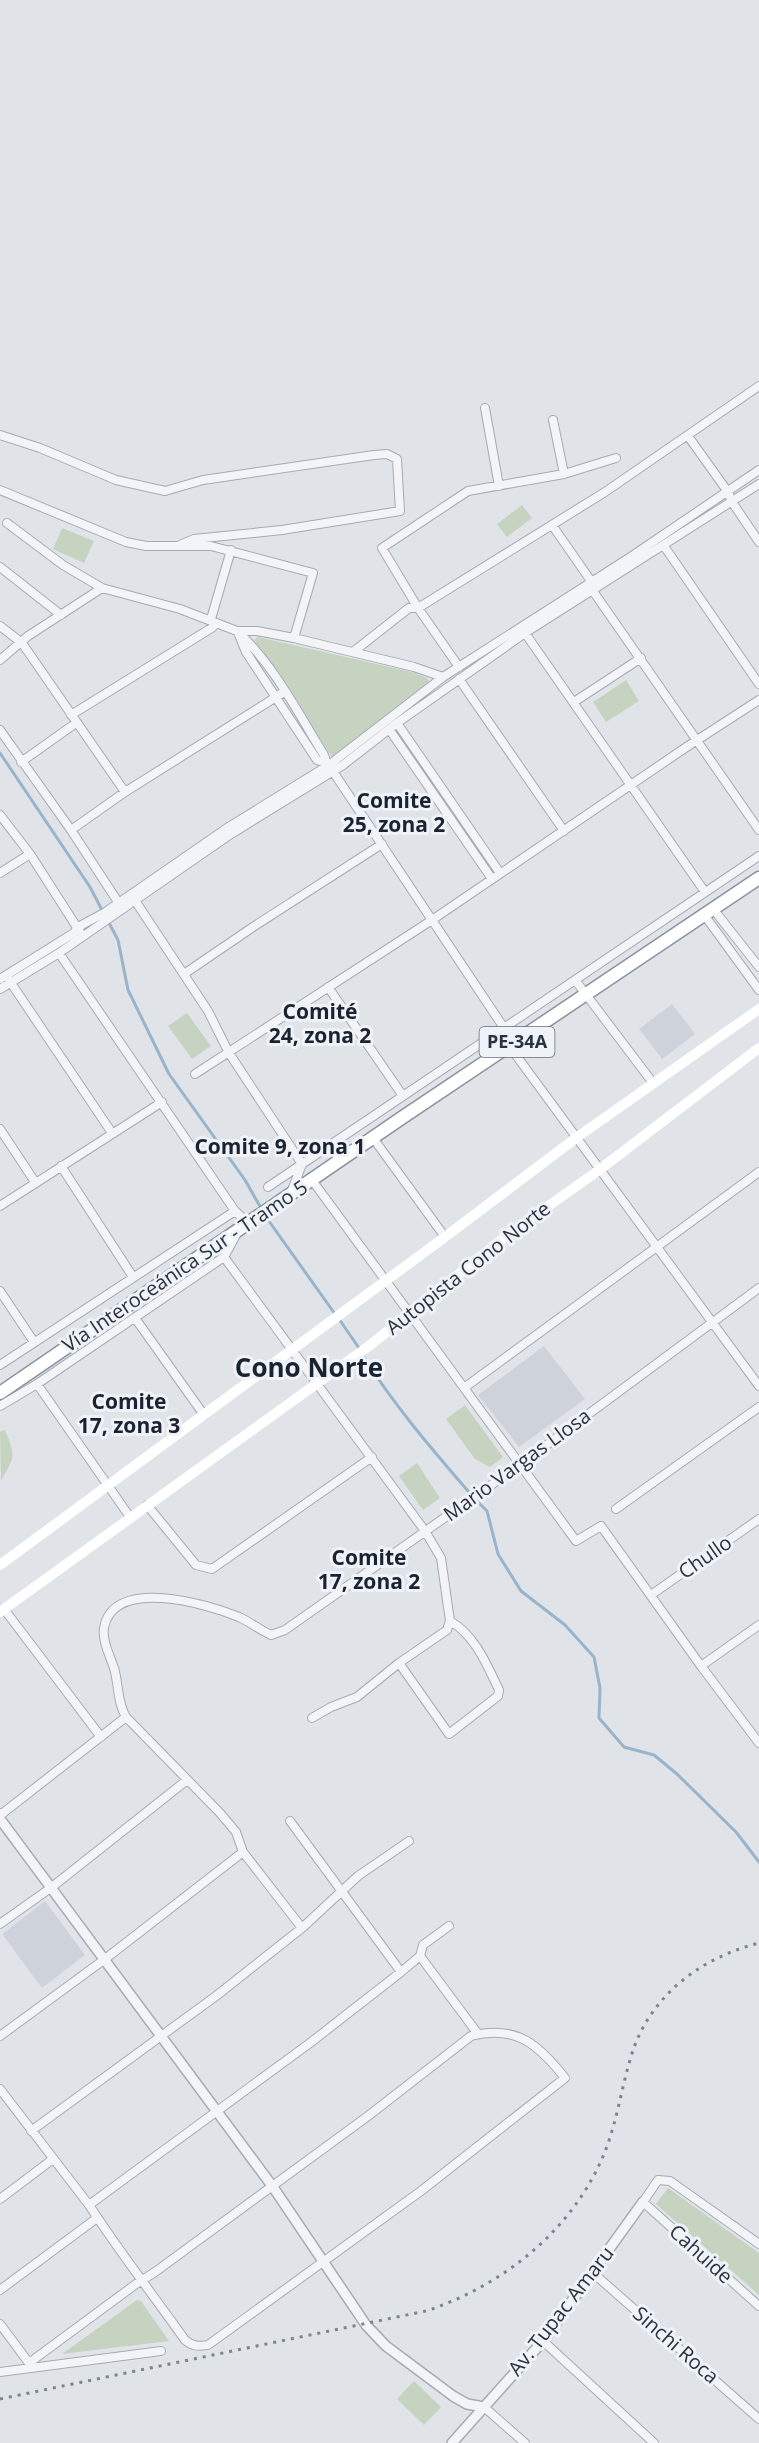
<svg xmlns="http://www.w3.org/2000/svg" width="759" height="2443" font-family="'Open Sans',sans-serif">
<rect width="100%" height="100%" fill="#e0e4e9"/>
<path fill="#ced3db" d="M672,1004L695,1034L662,1059L639,1029Z
M544,1346L585,1399L519,1447L478,1395Z
M45,1901L85,1955L42,1988L2,1934Z"/>
<path fill="#c6d3c0" d="M522,505L532,518L507,537L497,524Z
M62,528L94,541L84,563L53,549Z
M258,637L412,672L427,678L429,682L332,757L254,640Z
M626,680L639,701L606,722L593,702Z
M187,1013L211,1046L192,1059L168,1026Z
M465,1405L503,1457L490,1467L475,1459L446,1419Z
M5,1430C16,1457 15,1456 1,1481L0,1432Z
M417,1463L440,1498L423,1510L399,1476Z
M668,2188L759,2253V2295L656,2204Z
M137,2300L141,2301L169,2341L62,2354Z
M414,2381L441,2407L424,2425L397,2399Z"/>
<g fill="none" stroke-linecap="round" stroke-linejoin="round">
<path stroke="#99b4ca" stroke-width="3" d="M0,753L90,887L103,912
M108,921L118,940L128,990L169,1074L245,1180L261,1208
M266,1217L335,1314
M339,1319L359,1348
M362,1354C393,1404 430,1447 468,1491
M478,1502L487,1511L498,1554L521,1591L565,1625L594,1657L600,1688L599,1718L624,1747L654,1755L677,1774L736,1832L759,1862"/>
<defs>
<path id="minor" d="M485,408L499,486
M553,420L564,474
M0,435L40,448L116,480L165,491L203,480L374,455L387,454L397,459L400,511L282,530L194,539L180,545
M688,436L728,492L732,502L759,542
M0,490L126,542L146,546H211L313,573L294,638
M7,523L63,565L102,588L180,609L237,631H257L294,638L414,667L443,677
M552,525L591,581L593,591L759,830
M664,546L759,684
M0,567L61,615
M0,626L22,643L125,792
M237,631C274,665 298,713 324,755L326,761L504,1028
M525,633L705,892
M239,635L246,652L317,760L328,764
M353,652L409,608H418L605,492L759,386
M0,660L28,636L102,588
M459,667L418,608L382,548L468,491L564,474L616,458
M459,679L564,831
M574,702L641,658
M71,715L213,627L211,619L231,550
M397,723L500,873
M389,729L492,879
M0,730L71,830L118,902
M21,762L76,723
M0,815L30,854L80,932
M71,830L125,792L284,692
M0,873L30,854
M134,899L208,1011L229,1053L302,1164L291,1193
M714,910L759,967
M705,916L759,990
M59,953L235,1211L248,1223
M184,974L253,927L382,844
M7,977L112,1133
M0,979L74,933L78,927L104,913L227,828L329,765L443,677L632,556L759,470
M575,980L653,1083
M328,987L403,1096
M0,989L59,953L231,834L343,765L397,723L525,633L759,484
M510,1047L759,1386
M195,1074L432,920L688,746L759,700
M0,1129L35,1182
M373,1138L445,1237
M61,1166L133,1277
M312,1180L576,1541L601,1526L701,1666L759,1743
M268,1187L759,856
M0,1206L162,1102
M224,1257L425,1531L441,1558L450,1621L447,1630L399,1663L357,1697L331,1707L312,1718
M0,1291L34,1342
M135,1318L204,1415
M0,1365L235,1211
M37,1384L130,1517
M464,1388L759,1172
M0,1406L37,1384L224,1257L236,1235
M147,1505L196,1565L212,1569L372,1457
M616,1509L759,1407
M651,1595L759,1519
M4,1609L101,1737
M399,1663L449,1734L498,1696L499,1690C487,1665 475,1635 450,1621
M701,1666L759,1625
M0,1813H3L126,1717
M290,1821L401,1972
M0,1924L52,1887L187,1780
M302,1928L243,1852L236,1832L220,1813L126,1717C117,1702 119,1685 114,1668C110,1656 102,1641 104,1628C113,1576 207,1604 239,1617C250,1622 260,1630 271,1635L285,1630L521,1464L759,1288
M420,1956L478,2034
M0,2036L105,1959L243,1852
M0,2089L89,2205C119,2251 153,2295 185,2340C193,2347 199,2346 208,2345L421,2191L565,2078C539,2045 516,2024 471,2036L368,2116L155,2272L136,2284L29,2363
M31,2131L216,1996L302,1928L358,1876L409,1841
M0,2199L53,2159
M89,2205L310,2043L401,1972L420,1956L423,1945L449,1926
M759,2244L670,2181L658,2180L643,2202L759,2306
M592,2272L759,2419
M0,2290L97,2218
M0,2324L32,2367
M543,2341L654,2443
M0,2372L161,2351
M484,2407L525,2443"/>
<path id="tertiary" d="M0,1819L273,2187L366,2325L386,2346L453,2396L467,2404L484,2407
M452,2443L543,2341L643,2202"/>
<path id="trunk" d="M0,1393L403,1117L759,878"/>
</defs>
<use href="#minor" stroke="#a5abb3" stroke-width="10"/>
<use href="#tertiary" stroke="#a5abb3" stroke-width="12"/>
<use href="#trunk" stroke="#8792a0" stroke-width="15"/>
<use href="#minor" stroke="#f2f4f7" stroke-width="8"/>
<use href="#tertiary" stroke="#f2f4f7" stroke-width="9"/>
<path stroke="#fff" stroke-width="10" d="M0,1565L445,1237L576,1138L759,1009
M0,1612L369,1346L505,1237L599,1170L759,1048"/>
<use href="#trunk" stroke="#fff" stroke-width="12"/>
<path stroke="#798493" stroke-width="3" stroke-dasharray="3 6" stroke-linecap="butt" d="M0,2399L426,2311C501,2286 568,2234 601,2161C616,2128 620,2094 630,2060C647,1998 699,1958 759,1943"/>
</g>
<g text-anchor="middle" stroke-width="6" stroke-linejoin="round" paint-order="stroke">
<rect fill="#eff3f7" stroke="#646c78" stroke-width="1.5" x="479.5" y="1027" width="75" height="30" rx="4.5"/>
<g font-size="18" font-weight="bold" fill="#283241">
<text x="517" y="1048">PE-34A</text>
</g>
<g font-size="20" fill="#283241" stroke="#eff3f7">
<text transform="translate(185 1266) rotate(-34)" y="7">Vía Interoceánica Sur - Tramo 5</text>
<text transform="translate(468 1268) rotate(-38)" y="7">Autopista Cono Norte</text>
<text transform="translate(517 1465) rotate(-36)" y="7">Mario Vargas Llosa</text>
<text transform="translate(705 1557) rotate(-35)" y="7">Chullo</text>
<text transform="translate(701 2254) rotate(42)" y="7">Cahuide</text>
<text transform="translate(561 2311) rotate(-52)" y="7">Av. Tupac Amaru</text>
<text transform="translate(676 2345) rotate(41)" y="7">Sinchi Roca</text>
</g>
<g font-size="21" font-weight="bold" fill="#1a2332" stroke="#eff3f7">
<text x="394" y="808">Comite<tspan x="394" dy="24">25, zona 2</tspan></text>
<text x="320" y="1019">Comité<tspan x="320" dy="24">24, zona 2</tspan></text>
<text x="280" y="1154">Comite 9, zona 1</text>
<text x="129" y="1409">Comite<tspan x="129" dy="24">17, zona 3</tspan></text>
<text x="369" y="1565">Comite<tspan x="369" dy="24">17, zona 2</tspan></text>
</g>
<g font-size="26" font-weight="bold" fill="#1a2332" stroke="#eff3f7">
<text x="309" y="1377">Cono Norte</text>
</g>
</g>
</svg>
